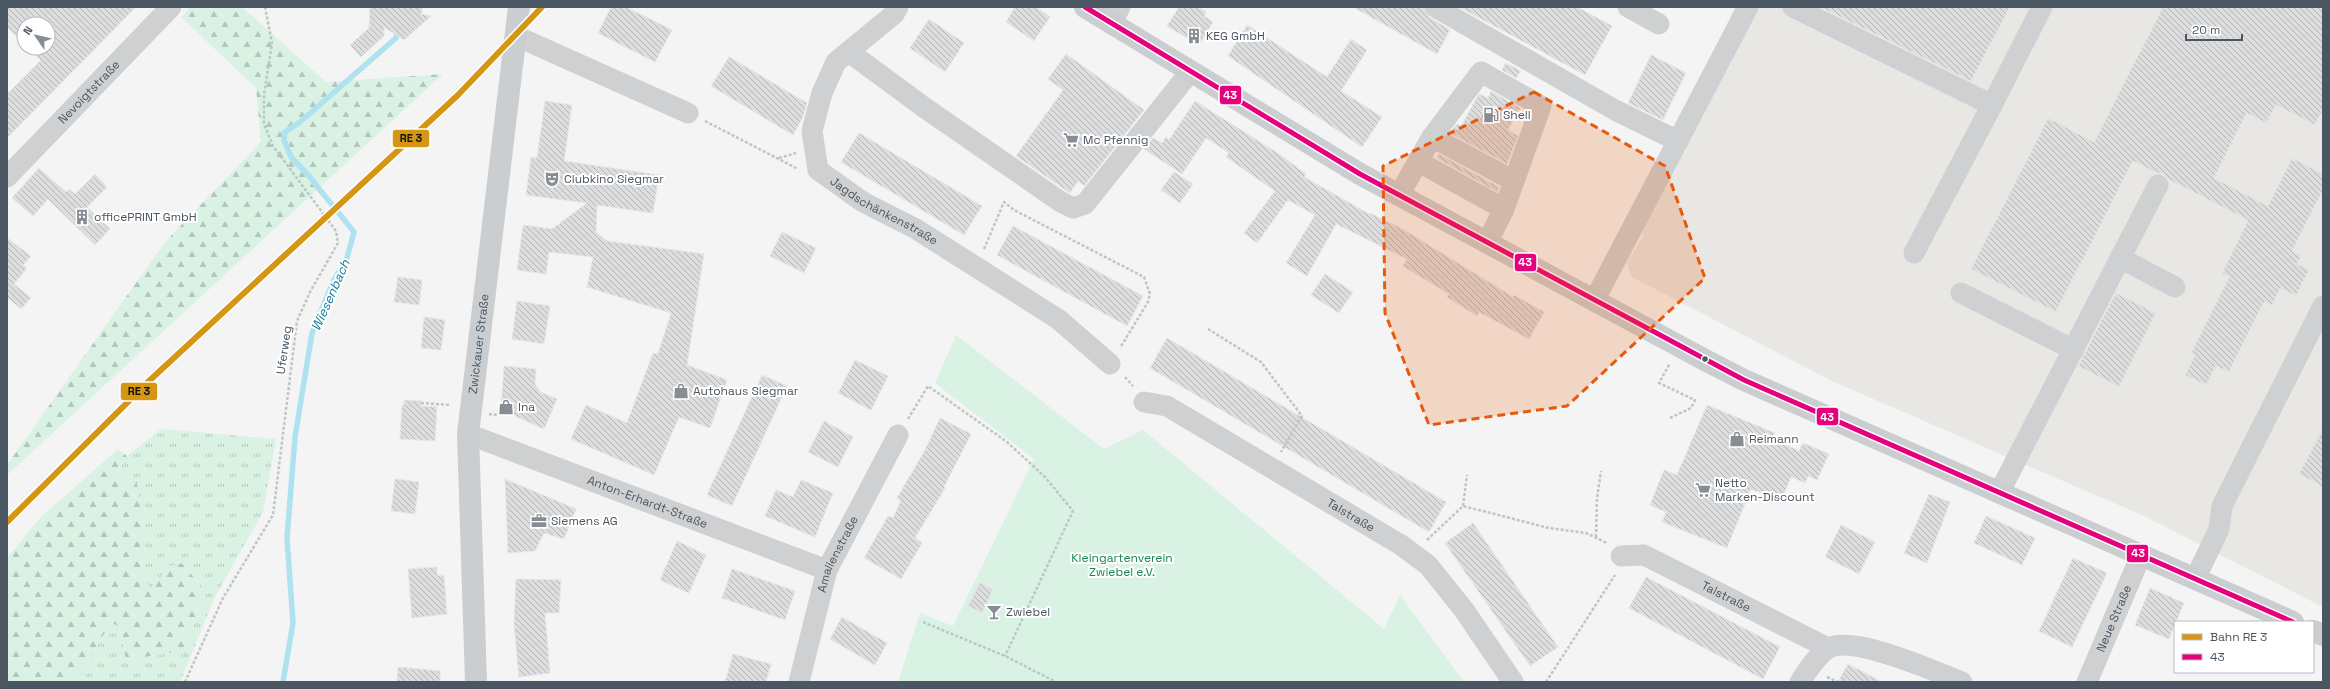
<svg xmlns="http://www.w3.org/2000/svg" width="2330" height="689" font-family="'Space Grotesk',sans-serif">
<defs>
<pattern id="forest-firs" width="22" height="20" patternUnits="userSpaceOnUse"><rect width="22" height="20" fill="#d9f2e3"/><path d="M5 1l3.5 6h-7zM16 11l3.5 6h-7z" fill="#b2c7bb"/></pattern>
<pattern id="park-tufts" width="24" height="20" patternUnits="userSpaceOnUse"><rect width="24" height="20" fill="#d9f2e3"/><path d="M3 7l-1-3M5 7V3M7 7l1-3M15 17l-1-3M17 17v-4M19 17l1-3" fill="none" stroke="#b2c7bb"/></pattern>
<pattern id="building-back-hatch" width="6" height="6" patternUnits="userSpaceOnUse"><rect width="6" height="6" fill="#ddddde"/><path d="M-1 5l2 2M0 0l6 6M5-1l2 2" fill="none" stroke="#b5b6b7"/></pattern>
</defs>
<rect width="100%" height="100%" fill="#f4f4f4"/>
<path fill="#e8e7e3" d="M1735,7H2323V607L2144,516L1834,382L1632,277L1627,262L1644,235L1630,226Z"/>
<path fill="url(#forest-firs)" d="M191,7H242L326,82L443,74L7,475V465L165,242L261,142L256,88L181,17Z
M118,449L127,456L115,478L137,480L152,588L168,567L182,563L206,592L183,651L126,660L119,627L111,622L76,682H7V558L40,518Z"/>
<path fill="url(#park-tufts)" d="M161,429L276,439L263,512L215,597L180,682H76L111,622L119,627L126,660L183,651L206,592L182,563L168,567L152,589L140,576L141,518L137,481L114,479L127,456Z"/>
<path fill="#d9f2e3" d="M956,335L1104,449L1143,430L1384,629L1400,595L1464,682H898L920,613L953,626L1034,459L935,383Z"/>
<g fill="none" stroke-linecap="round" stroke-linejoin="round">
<path stroke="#aee2f0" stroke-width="5.5" d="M283,682L293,623L287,538L295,437L312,333L333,282L347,258L354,232L308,175L291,157L284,140L285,132L300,122L396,38L398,28"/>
</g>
<path fill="url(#building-back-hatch)" stroke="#e5e6e7" d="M7,7H136L7,138V94L41,60L28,48H48V24H24V44L7,27Z
M370,7H423L421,14L431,16L404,40L384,27V36L361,57L350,45L369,28Z
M611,7H626L672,30L655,62L598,33Z
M1015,7H1036L1050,17L1034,41L1006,22Z
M1179,7H1198L1206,12L1204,16L1213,22L1199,45L1167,26Z
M1353,7H1423L1429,17L1450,30L1437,54Z
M1459,7H1577L1612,26L1585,75Z
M1820,7H2010L1971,81Z
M2163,7H2323V109L2315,125L2276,105L2266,123L2247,113L2214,178L2268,206L2292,158L2323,174V190L2292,251L2301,256L2297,264L2309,270L2296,296L2280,288L2272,306L2264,302L2229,372L2216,366L2206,385L2185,375L2195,355L2191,353L2229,277L2222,273L2248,220L2168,179L2163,174L2157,173L2133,161L2056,312L1971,269L2048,118L2094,142Z
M929,19L964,43L945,72L910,48Z
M1247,25L1327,77L1351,39L1367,50L1341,91L1382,117L1362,147L1228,56Z
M1066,54L1144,110L1084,186L1078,181L1070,193L1016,156L1063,90L1048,79Z
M1651,55L1686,73L1663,120L1628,103Z
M729,57L807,103L803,117L793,135L711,86Z
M1506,63L1521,71L1516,78L1502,70Z
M1491,91L1520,108L1508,130L1518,136L1507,164L1450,133L1457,124L1461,126L1479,94L1488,98Z
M545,101L572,105L564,161L659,175L653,213L597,205L596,232L607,241L704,254L687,365L727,380L710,428L679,417L654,475L571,439L586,405L627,423L653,353L658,354L671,313L587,287L593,257L549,252L546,274L517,270L523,225L552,229L587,203L526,195L531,157L537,158Z
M1195,101L1279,154L1306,174L1304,177L1369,214L1370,213L1404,230L1513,297L1514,295L1544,312L1529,339L1479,312L1477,316L1447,297L1449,294L1403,266L1407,259L1336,224L1307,276L1286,263L1315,215L1288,200L1257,243L1244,233L1275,191L1226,157L1229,153L1206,138L1182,174L1144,149L1153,138L1162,143L1166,137L1169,140Z
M859,133L982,206L964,235L841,162Z
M1439,154L1499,187L1497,192L1437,158Z
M39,168L66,192L69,189L75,194L95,174L107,187L87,207L110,229L95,245L48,199L33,216L12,198Z
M1174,172L1193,184L1180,203L1161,190Z
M1013,226L1143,296L1127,326L997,255Z
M782,232L816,248L804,273L770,256Z
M7,238L31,256L23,265L27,268L14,284L31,298L21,309L7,297Z
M1325,274L1353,292L1339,313L1311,295Z
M398,277L422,280L419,305L394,302Z
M2116,293L2156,313L2119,387L2078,366Z
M517,301L550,306L544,344L512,339Z
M424,317L445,320L441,350L421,348Z
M1167,338L1446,502L1429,532L1150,368Z
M855,360L888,376L871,410L838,393Z
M504,366L536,369L535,384L540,392L557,399L544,429L501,410Z
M762,375L787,386L732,506L707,495Z
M404,400L421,401V406L437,407L435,441L400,439L402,405H404Z
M1707,405L1775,433L1772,438L1799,451L1803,443L1829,454L1817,480L1808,476L1805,483L1791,477L1781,501L1751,489L1727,548L1662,522L1666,512L1650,505L1664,470L1677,475Z
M940,418L971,434L944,487L945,488L915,538L922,543L901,579L864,558L888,516L893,518L901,500L897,498L925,450Z
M824,421L853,437L838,467L808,452Z
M2323,428V487L2299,474Z
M395,479L419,482L415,514L391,511Z
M505,479L576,509L564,539L544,533L535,551L508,553Z
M801,480L833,493L815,537L765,516L776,490L793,497Z
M1929,494L1950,502L1927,563L1904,553Z
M1986,516L2035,538L2022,565L1974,543Z
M1473,523L1558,647L1530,666L1445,543Z
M1841,525L1875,542L1859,574L1825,557Z
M677,541L706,555L689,593L660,580Z
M2073,558L2107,573L2072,647L2039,631Z
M437,567V575L444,576L447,614L412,618L408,569Z
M732,569L795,591L785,620L722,598Z
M1646,577L1780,647L1763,679L1629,608Z
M516,579L561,580L559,613H545L550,673L519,677L514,624Z
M980,582L993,590L982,613L968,606Z
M2150,588L2184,603L2169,639L2135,625Z
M842,617L887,643L875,665L830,639Z
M733,654L771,664L766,682H725Z
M1848,664L1882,682H1838Z
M398,667L440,671V682H397Z"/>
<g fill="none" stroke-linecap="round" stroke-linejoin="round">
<path stroke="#bcc7c4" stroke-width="2.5" stroke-dasharray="3 2" stroke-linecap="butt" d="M705,121L798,169
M779,158L796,153
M984,249L1004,202L1014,210L1144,277L1150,294L1148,302L1120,348
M1208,329L1261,362L1302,416L1281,452
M1125,377L1133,386
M421,403L451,405
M489,414L495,415L502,410
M1670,418L1691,408L1695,400L1659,383L1670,363
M908,419L928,386L1007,442L1045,477L1073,511L1005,656
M1463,506L1467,475
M1596,537L1597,498L1601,471
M1427,540L1463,506L1549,528L1586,533L1607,543
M923,622L1005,656L1056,682
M1827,677L1838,682
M185,682L223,598L273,515L297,321L310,292L338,243L336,231L273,146L264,124V95L272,43L265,7
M1546,682L1615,575"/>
<g stroke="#ced0d2" stroke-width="21">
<path id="s1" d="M898,7L894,14L836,62L822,93L812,131L818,170L863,202L916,229L1058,319L1110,364"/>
<path d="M1435,7L1615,110L1678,141"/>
<path d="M1628,7L1659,24"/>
<path d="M1793,7L1992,105L2042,7"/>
<path d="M1111,24L1120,7"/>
<path d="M516,36L688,113"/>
<path d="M849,52L925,108L1061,202L1073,208L1085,204L1190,72"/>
<path d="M1432,137L1514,181"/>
<path d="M1419,162L1504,209"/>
<path id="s2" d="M7,177L171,7"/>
<path d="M1399,195L1432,137L1481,72L1541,106L1504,209L1487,243"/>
<path d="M1914,253L1992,105"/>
<path d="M2120,258L2175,287"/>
<path d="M1961,293L2074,350"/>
<path d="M1594,301L1748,7"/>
<path id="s3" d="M1144,402L1167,406L1401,545L1428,565L1464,610L1513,682"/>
<path id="s4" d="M468,434L827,570"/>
<path d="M1999,493L2158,185"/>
<path id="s5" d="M1621,556L1644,555L1828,648"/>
<path d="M2195,579L2219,529L2222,506L2323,306"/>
<path id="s6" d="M799,682L827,570L898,435"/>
<path d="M1800,682C1807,671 1816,657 1827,649C1851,633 1936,672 1962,682"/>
<path id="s7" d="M2087,682L2141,555"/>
</g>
<g stroke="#caced1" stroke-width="22">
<path d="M1085,7L1360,174L1705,360L1744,380L2293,622"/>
<path d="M2313,631L2323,635"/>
<path id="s8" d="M476,682L468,434L519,7"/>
</g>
<defs>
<path id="bus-1" d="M1085,7L1360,174L1744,380L2293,622"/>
</defs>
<use href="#bus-1" stroke="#fff" stroke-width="8"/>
<use href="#bus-1" stroke="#e5007d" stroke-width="5"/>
<defs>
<path id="rail-1" d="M7,522L149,381L458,95L542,7"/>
</defs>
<use href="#rail-1" stroke="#fff" stroke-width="9"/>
<use href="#rail-1" stroke="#d49613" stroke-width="6"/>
</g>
<path fill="#e8590c" fill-opacity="0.2" stroke="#e8590c" stroke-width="3" stroke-dasharray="8 5" stroke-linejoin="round" d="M1534,92L1665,166L1705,278L1567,406L1429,425L1385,313L1383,166Z"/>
<defs>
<symbol id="building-bare" viewBox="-9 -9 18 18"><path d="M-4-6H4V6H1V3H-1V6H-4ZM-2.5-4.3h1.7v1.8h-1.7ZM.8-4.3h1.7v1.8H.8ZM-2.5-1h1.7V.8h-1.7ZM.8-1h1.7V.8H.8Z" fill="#868d94" stroke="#fff" stroke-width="2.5" paint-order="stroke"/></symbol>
<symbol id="fuel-bare" viewBox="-9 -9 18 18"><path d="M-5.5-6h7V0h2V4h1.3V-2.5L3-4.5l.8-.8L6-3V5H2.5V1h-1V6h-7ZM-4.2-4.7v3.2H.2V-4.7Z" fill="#868d94" stroke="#fff" stroke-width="2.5" paint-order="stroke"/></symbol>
<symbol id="supermarket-bare" viewBox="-9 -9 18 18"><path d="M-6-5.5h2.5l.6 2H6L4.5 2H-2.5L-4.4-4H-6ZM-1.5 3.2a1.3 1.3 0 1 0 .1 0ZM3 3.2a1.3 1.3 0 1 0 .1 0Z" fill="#868d94" stroke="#fff" stroke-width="2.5" paint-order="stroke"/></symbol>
<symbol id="theatre-bare" viewBox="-9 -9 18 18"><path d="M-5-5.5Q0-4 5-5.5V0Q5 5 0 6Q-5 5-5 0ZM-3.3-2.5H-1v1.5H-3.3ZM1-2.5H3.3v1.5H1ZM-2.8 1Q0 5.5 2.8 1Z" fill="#868d94" stroke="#fff" stroke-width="2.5" paint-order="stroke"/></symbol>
<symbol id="shop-bare" viewBox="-9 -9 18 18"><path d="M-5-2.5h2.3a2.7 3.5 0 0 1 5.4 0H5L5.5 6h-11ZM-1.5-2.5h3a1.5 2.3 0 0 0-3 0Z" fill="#868d94" stroke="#fff" stroke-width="2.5" paint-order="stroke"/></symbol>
<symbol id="office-bare" viewBox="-9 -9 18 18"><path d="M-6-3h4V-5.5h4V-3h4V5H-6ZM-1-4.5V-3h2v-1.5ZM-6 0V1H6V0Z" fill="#868d94" stroke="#fff" stroke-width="2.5" paint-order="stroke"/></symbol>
<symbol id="bar-bare" viewBox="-9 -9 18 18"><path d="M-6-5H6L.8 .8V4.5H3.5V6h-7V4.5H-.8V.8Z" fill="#868d94" stroke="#fff" stroke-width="2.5" paint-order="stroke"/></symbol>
</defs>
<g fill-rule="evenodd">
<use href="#building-bare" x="1183" y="25" width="22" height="22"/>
<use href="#fuel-bare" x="1480" y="104" width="22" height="22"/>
<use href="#supermarket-bare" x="1060" y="129" width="22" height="22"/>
<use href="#theatre-bare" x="541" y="168" width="22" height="22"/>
<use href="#building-bare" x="71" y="206" width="22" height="22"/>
<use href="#shop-bare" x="670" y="380" width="22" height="22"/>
<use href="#shop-bare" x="495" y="396" width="22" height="22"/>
<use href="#shop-bare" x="1726" y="428" width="22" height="22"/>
<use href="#supermarket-bare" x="1692" y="479" width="22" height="22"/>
<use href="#office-bare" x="528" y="510" width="22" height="22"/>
<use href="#bar-bare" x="983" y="601" width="22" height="22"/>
</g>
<circle fill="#4a5661" stroke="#fff" stroke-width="1.5" cx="1705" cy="359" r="3.5"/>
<g text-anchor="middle" stroke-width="4" stroke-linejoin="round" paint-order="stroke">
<g font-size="12" fill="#4a5661" stroke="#fff" text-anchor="start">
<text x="1206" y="40">KEG GmbH</text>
<text x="1503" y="119">Shell</text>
<text x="1083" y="144">Mc Pfennig</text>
<text x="564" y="183">Clubkino Siegmar</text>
<text x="94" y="221">officePRINT GmbH</text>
<text x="693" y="395">Autohaus Siegmar</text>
<text x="518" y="411">Ina</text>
<text x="1749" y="443">Reimann</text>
<text x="1715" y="487">Netto<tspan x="1715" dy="14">Marken-Discount</tspan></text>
<text x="551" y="525">Siemens AG</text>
<text x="1006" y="616">Zwiebel</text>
</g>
<g font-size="12" fill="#4a5661" stroke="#fff">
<text dy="4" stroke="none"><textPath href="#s2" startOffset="118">Nevoigtstraße</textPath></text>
<text dy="4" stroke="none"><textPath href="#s1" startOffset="274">Jagdschänkenstraße</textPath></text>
<text dy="4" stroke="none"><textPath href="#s8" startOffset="339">Zwickauer Straße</textPath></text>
<text transform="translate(284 350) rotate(-82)" y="4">Uferweg</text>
<text dy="4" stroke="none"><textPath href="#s4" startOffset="192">Anton-Erhardt-Straße</textPath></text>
<text dy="4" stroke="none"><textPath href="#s3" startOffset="237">Talstraße</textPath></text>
<text dy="4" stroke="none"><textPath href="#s6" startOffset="134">Amalienstraße</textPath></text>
<text dy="4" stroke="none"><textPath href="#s5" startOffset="115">Talstraße</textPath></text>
<text dy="4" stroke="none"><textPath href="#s7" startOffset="69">Neue Straße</textPath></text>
</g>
<g font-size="12" fill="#17864f" stroke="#fff">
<text x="1122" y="562">Kleingartenverein<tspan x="1122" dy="14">Zwiebel e.V.</tspan></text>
</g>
<g font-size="13" font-style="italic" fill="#0c7c9b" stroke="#fff">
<text transform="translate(330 295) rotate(-66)" y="5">Wiesenbach</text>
</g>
</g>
<g stroke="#fff" stroke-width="1.5">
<rect x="1219" y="85" width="23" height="20" rx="4" fill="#e5007d"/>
<rect x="392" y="129" width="38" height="19" rx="4" fill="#d49613"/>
<rect x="1514" y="253" width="23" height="19" rx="4" fill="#e5007d"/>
<rect x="120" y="382" width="38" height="19" rx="4" fill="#d49613"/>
<rect x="1816" y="407" width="23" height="19" rx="4" fill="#e5007d"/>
<rect x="2126" y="544" width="23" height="19" rx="4" fill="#e5007d"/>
</g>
<g font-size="11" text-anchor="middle" font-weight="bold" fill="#fff">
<text x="1230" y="99">43</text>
<text x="1525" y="266">43</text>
<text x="1827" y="421">43</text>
<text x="2138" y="557">43</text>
</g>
<g font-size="11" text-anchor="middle" font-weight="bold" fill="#111">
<text x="411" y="142">RE 3</text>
<text x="139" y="395">RE 3</text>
</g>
<rect width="2330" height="689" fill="none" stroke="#4a5661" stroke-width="16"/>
<rect x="2174" y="621" width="140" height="52" fill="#ffffff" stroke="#b7bbc0"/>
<rect x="2182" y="634" width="20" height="6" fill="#d49613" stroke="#b7bbc0"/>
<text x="2210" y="641" font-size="12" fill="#4a5661">Bahn RE 3</text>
<rect x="2182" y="654" width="20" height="6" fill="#e5007d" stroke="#b7bbc0"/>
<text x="2210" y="661" font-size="12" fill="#4a5661">43</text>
<g transform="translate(36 36) rotate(304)"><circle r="19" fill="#ffffff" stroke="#b7bbc0"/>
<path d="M0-3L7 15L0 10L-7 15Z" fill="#868d94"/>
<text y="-6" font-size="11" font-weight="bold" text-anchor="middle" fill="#4a5661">N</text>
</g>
<path d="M2186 34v6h56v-6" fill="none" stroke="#4a5661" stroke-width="2"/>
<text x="2192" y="34" font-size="12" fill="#4a5661" stroke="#ffffff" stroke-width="3" paint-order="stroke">20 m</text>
</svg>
